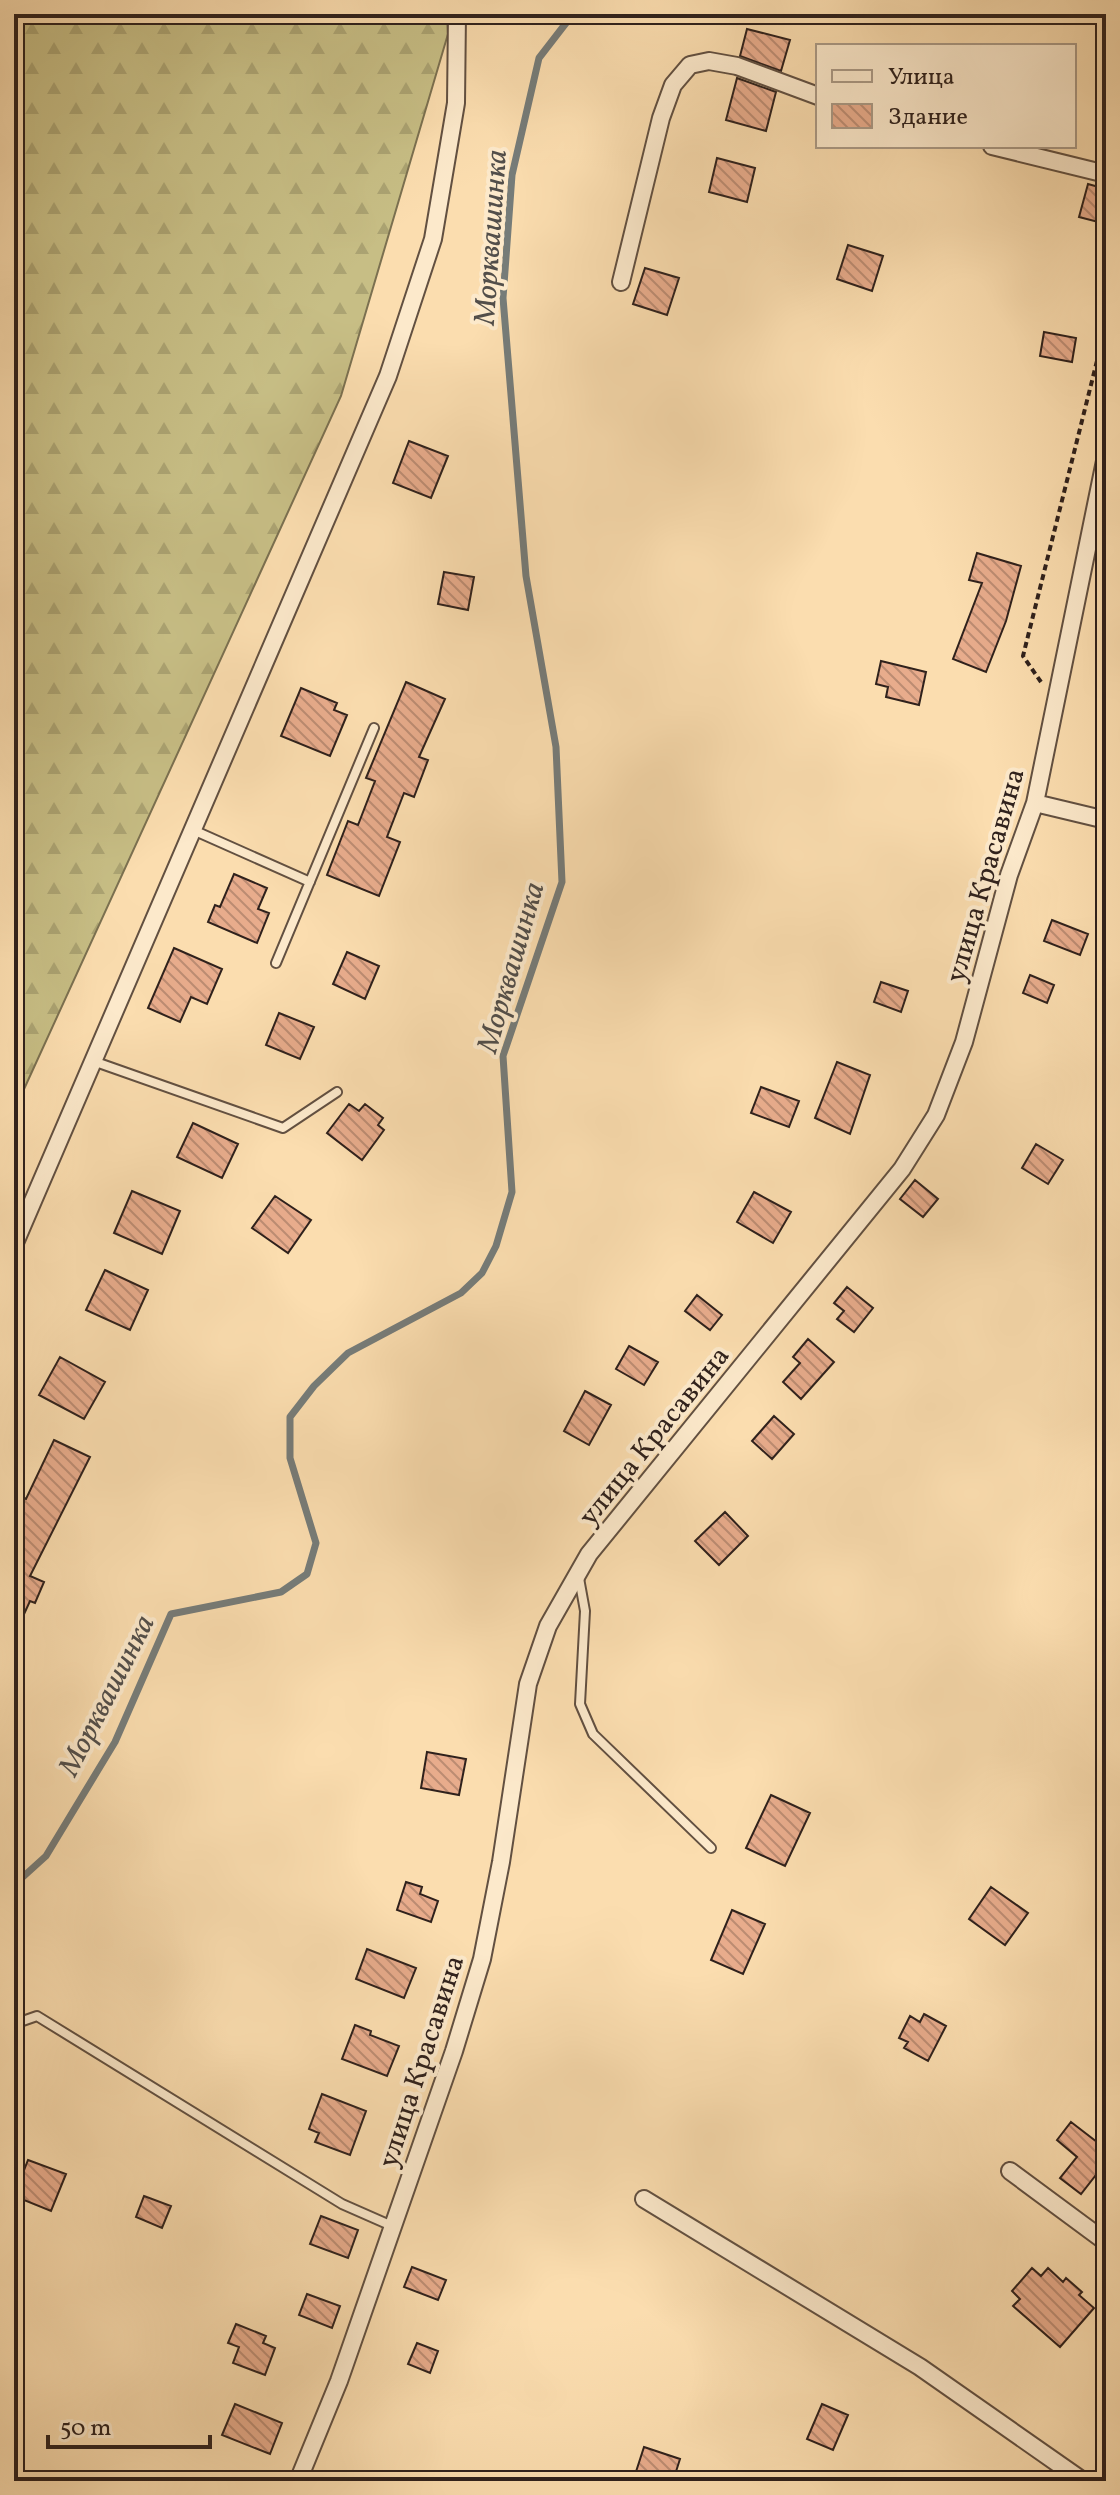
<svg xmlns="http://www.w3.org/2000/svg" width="1120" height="2495" font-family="Vollkorn,serif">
<defs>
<pattern id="forest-firs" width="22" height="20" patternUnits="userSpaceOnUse" patternTransform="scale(2)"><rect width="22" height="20" fill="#c7be85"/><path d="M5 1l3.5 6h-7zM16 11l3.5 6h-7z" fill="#aba372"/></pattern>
<pattern id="building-back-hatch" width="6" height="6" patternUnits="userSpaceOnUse" patternTransform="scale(2)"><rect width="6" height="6" fill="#e8ac8c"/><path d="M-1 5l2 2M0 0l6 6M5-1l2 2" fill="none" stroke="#bc8c72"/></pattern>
</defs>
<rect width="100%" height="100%" fill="#fbddaf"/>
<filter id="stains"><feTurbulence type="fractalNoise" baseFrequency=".0025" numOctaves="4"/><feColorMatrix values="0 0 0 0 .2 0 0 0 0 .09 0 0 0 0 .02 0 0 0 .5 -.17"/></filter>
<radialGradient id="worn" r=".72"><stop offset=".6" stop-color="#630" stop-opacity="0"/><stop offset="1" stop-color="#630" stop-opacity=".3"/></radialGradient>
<path fill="url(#forest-firs)" stroke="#7b7050" stroke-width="2" d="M14,14H447L448,34L341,396L14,1111Z"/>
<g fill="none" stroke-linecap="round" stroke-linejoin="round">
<path stroke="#767c79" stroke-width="7" d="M14,1885L46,1856L115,1742L171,1614L281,1592L307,1574L316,1543L290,1458V1417L314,1386L348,1353L461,1293L482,1273L496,1246L512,1192L503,1056L562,882L556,747L526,576L503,298L512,175L539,58L573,14"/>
</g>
<path fill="url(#building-back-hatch)" stroke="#2f211c" stroke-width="2" d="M747,29L790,40L781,71L740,56Z
M737,78L776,92L766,131L726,120Z
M717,158L755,168L747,202L709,192Z
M1088,184L1106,189V224L1079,217Z
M848,245L883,256L872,291L837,279Z
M645,268L679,278L667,315L633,304Z
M1044,332L1076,338L1072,362L1040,356Z
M409,441L448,456L431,498L393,483Z
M977,553L1021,566L1006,621L986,672L953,659L982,583L969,580Z
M444,572L474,577L468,610L438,604Z
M881,661L926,672L919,705L886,697L888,687L876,684Z
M406,682L445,699L419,757L428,760L414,797L404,793L387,837L400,842L379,896L327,875L348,821L358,825L375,781L366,778Z
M301,688L337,703L334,710L347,715L330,756L281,736Z
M234,874L267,888L258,909L269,913L257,943L208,922L215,905L220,907Z
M1052,920L1088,934L1080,955L1044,941Z
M174,948L222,969L207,1004L191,997L180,1022L148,1008Z
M347,952L379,966L365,999L333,984Z
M1030,975L1054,985L1047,1003L1023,993Z
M881,982L908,991L901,1012L874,1002Z
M279,1013L314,1027L300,1059L266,1045Z
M837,1062L870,1075L850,1134L815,1118Z
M761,1087L799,1101L789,1127L751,1113Z
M349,1104L359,1111L365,1104L383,1118L378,1125L384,1130L362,1160L327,1133Z
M193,1123L238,1144L222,1178L177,1157Z
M1036,1144L1063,1160L1048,1184L1022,1168Z
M915,1180L938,1199L923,1217L900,1199Z
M132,1191L180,1211L162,1254L114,1233Z
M754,1192L791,1212L773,1243L737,1222Z
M275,1196L311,1220L288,1253L252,1228Z
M105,1270L148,1290L130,1330L86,1310Z
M847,1287L873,1308L854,1332L837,1319L844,1311L834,1303Z
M697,1295L722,1315L710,1330L685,1311Z
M808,1339L834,1362L801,1399L783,1382L800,1363L793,1357Z
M629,1346L658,1362L644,1385L616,1369Z
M60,1357L105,1382L84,1419L39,1395Z
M585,1391L611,1405L589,1445L564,1431Z
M774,1416L794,1434L772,1459L752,1441Z
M54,1440L90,1457L30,1576L44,1582L35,1603L30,1601L14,1636V1511L21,1497L26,1499Z
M725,1512L748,1536L719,1565L695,1541Z
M427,1752L466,1759L459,1795L421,1788Z
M771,1795L810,1813L785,1866L746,1848Z
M406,1882L422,1887L420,1894L438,1901L431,1922L397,1910Z
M991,1887L1028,1913L1005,1945L969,1919Z
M732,1910L765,1924L743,1974L711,1960Z
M367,1949L416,1968L404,1998L356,1979Z
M924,2014L946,2026L928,2061L904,2048L908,2042L899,2038L910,2016L920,2022Z
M355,2025L371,2031L370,2035L399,2046L387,2076L342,2059Z
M322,2094L366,2111L350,2155L315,2142L319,2133L309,2129Z
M1071,2122L1106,2149V2162L1081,2194L1060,2178L1077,2157L1057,2140Z
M28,2160L66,2174L51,2211L14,2196Z
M144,2196L171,2206L162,2228L136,2217Z
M321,2216L358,2230L348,2258L310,2244Z
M412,2267L446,2280L438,2300L404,2287Z
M1032,2268L1041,2276L1048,2268L1063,2282L1066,2278L1082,2292L1079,2295L1094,2308L1060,2347L1013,2306L1020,2299L1012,2291Z
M307,2294L340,2306L332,2328L299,2315Z
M236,2324L266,2336L263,2343L275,2348L265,2375L233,2363L239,2347L228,2343Z
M417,2343L438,2351L430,2373L408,2364Z
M235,2404L282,2423L270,2454L222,2435Z
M822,2404L848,2415L833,2450L807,2439Z
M644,2447L680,2459L673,2481H633Z"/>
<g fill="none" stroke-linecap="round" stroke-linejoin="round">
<defs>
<path id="lane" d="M193,830L310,882
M276,963L374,728
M93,1061L283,1128L337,1092
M579,1578L585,1611L580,1704L593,1734L711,1848
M14,2024L37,2016L342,2204L392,2226"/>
<path id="street" d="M992,146L1106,174
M621,282L661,118L673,85L690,65L709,61L737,66L818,96
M1035,803L1106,820
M14,1245L388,376L433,239L456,103L457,14
M1010,2171L1106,2242
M644,2199L920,2367L1083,2481
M298,2481L339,2381L454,2051L482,1959L501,1862L528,1684L548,1626L589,1554L902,1169L936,1115L964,1042L1009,875L1035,803L1106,456"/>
</defs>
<use href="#lane" stroke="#625041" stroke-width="12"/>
<use href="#street" stroke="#625041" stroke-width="20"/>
<path stroke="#2f211c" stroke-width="4" stroke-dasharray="6 4" stroke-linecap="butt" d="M1041,682L1023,656L1106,325"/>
<use href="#lane" stroke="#fce9cb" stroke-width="8"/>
<use href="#street" stroke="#fce9cb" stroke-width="16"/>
</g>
<g text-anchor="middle" stroke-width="8" stroke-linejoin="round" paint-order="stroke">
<g font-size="28" fill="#2f211c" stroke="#fce9cb">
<text transform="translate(984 875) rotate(-74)" y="10">улица Красавина</text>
<text transform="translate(653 1435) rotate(-51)" y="10">улица Красавина</text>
<text transform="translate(420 2061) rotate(-72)" y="10">улица Красавина</text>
</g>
<g font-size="30" font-style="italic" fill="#524e4a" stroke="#fce9cb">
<text transform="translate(490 237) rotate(-86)" y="10">Морквашинка</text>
<text transform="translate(510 967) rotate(-74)" y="10">Морквашинка</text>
<text transform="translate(106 1695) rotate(-63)" y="10">Морквашинка</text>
</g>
</g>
<rect width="1120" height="2495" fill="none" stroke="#fbddaf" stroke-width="48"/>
<rect x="16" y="16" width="1088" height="2463" fill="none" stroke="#2f211c" stroke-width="4"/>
<rect x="24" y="24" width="1072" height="2447" fill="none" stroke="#2f211c" stroke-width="2"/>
<rect x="816" y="44" width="260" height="104" fill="#fce9cb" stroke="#aa9985" stroke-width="2"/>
<rect x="832" y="70" width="40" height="12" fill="#fce9cb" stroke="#aa9985" stroke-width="2"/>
<text x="888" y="84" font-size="24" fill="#2f211c">Улица</text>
<rect x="832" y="104" width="40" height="24" fill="url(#building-back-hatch)" stroke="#aa9985" stroke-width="2"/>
<text x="888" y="124" font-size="24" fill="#2f211c">Здание</text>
<path d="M48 2435v12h162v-12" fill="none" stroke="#2f211c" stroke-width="4"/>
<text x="60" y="2435" font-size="24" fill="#2f211c" stroke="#fce9cb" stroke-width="6" paint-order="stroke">50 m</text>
<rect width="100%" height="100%" filter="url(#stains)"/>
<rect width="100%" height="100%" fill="url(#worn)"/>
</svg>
